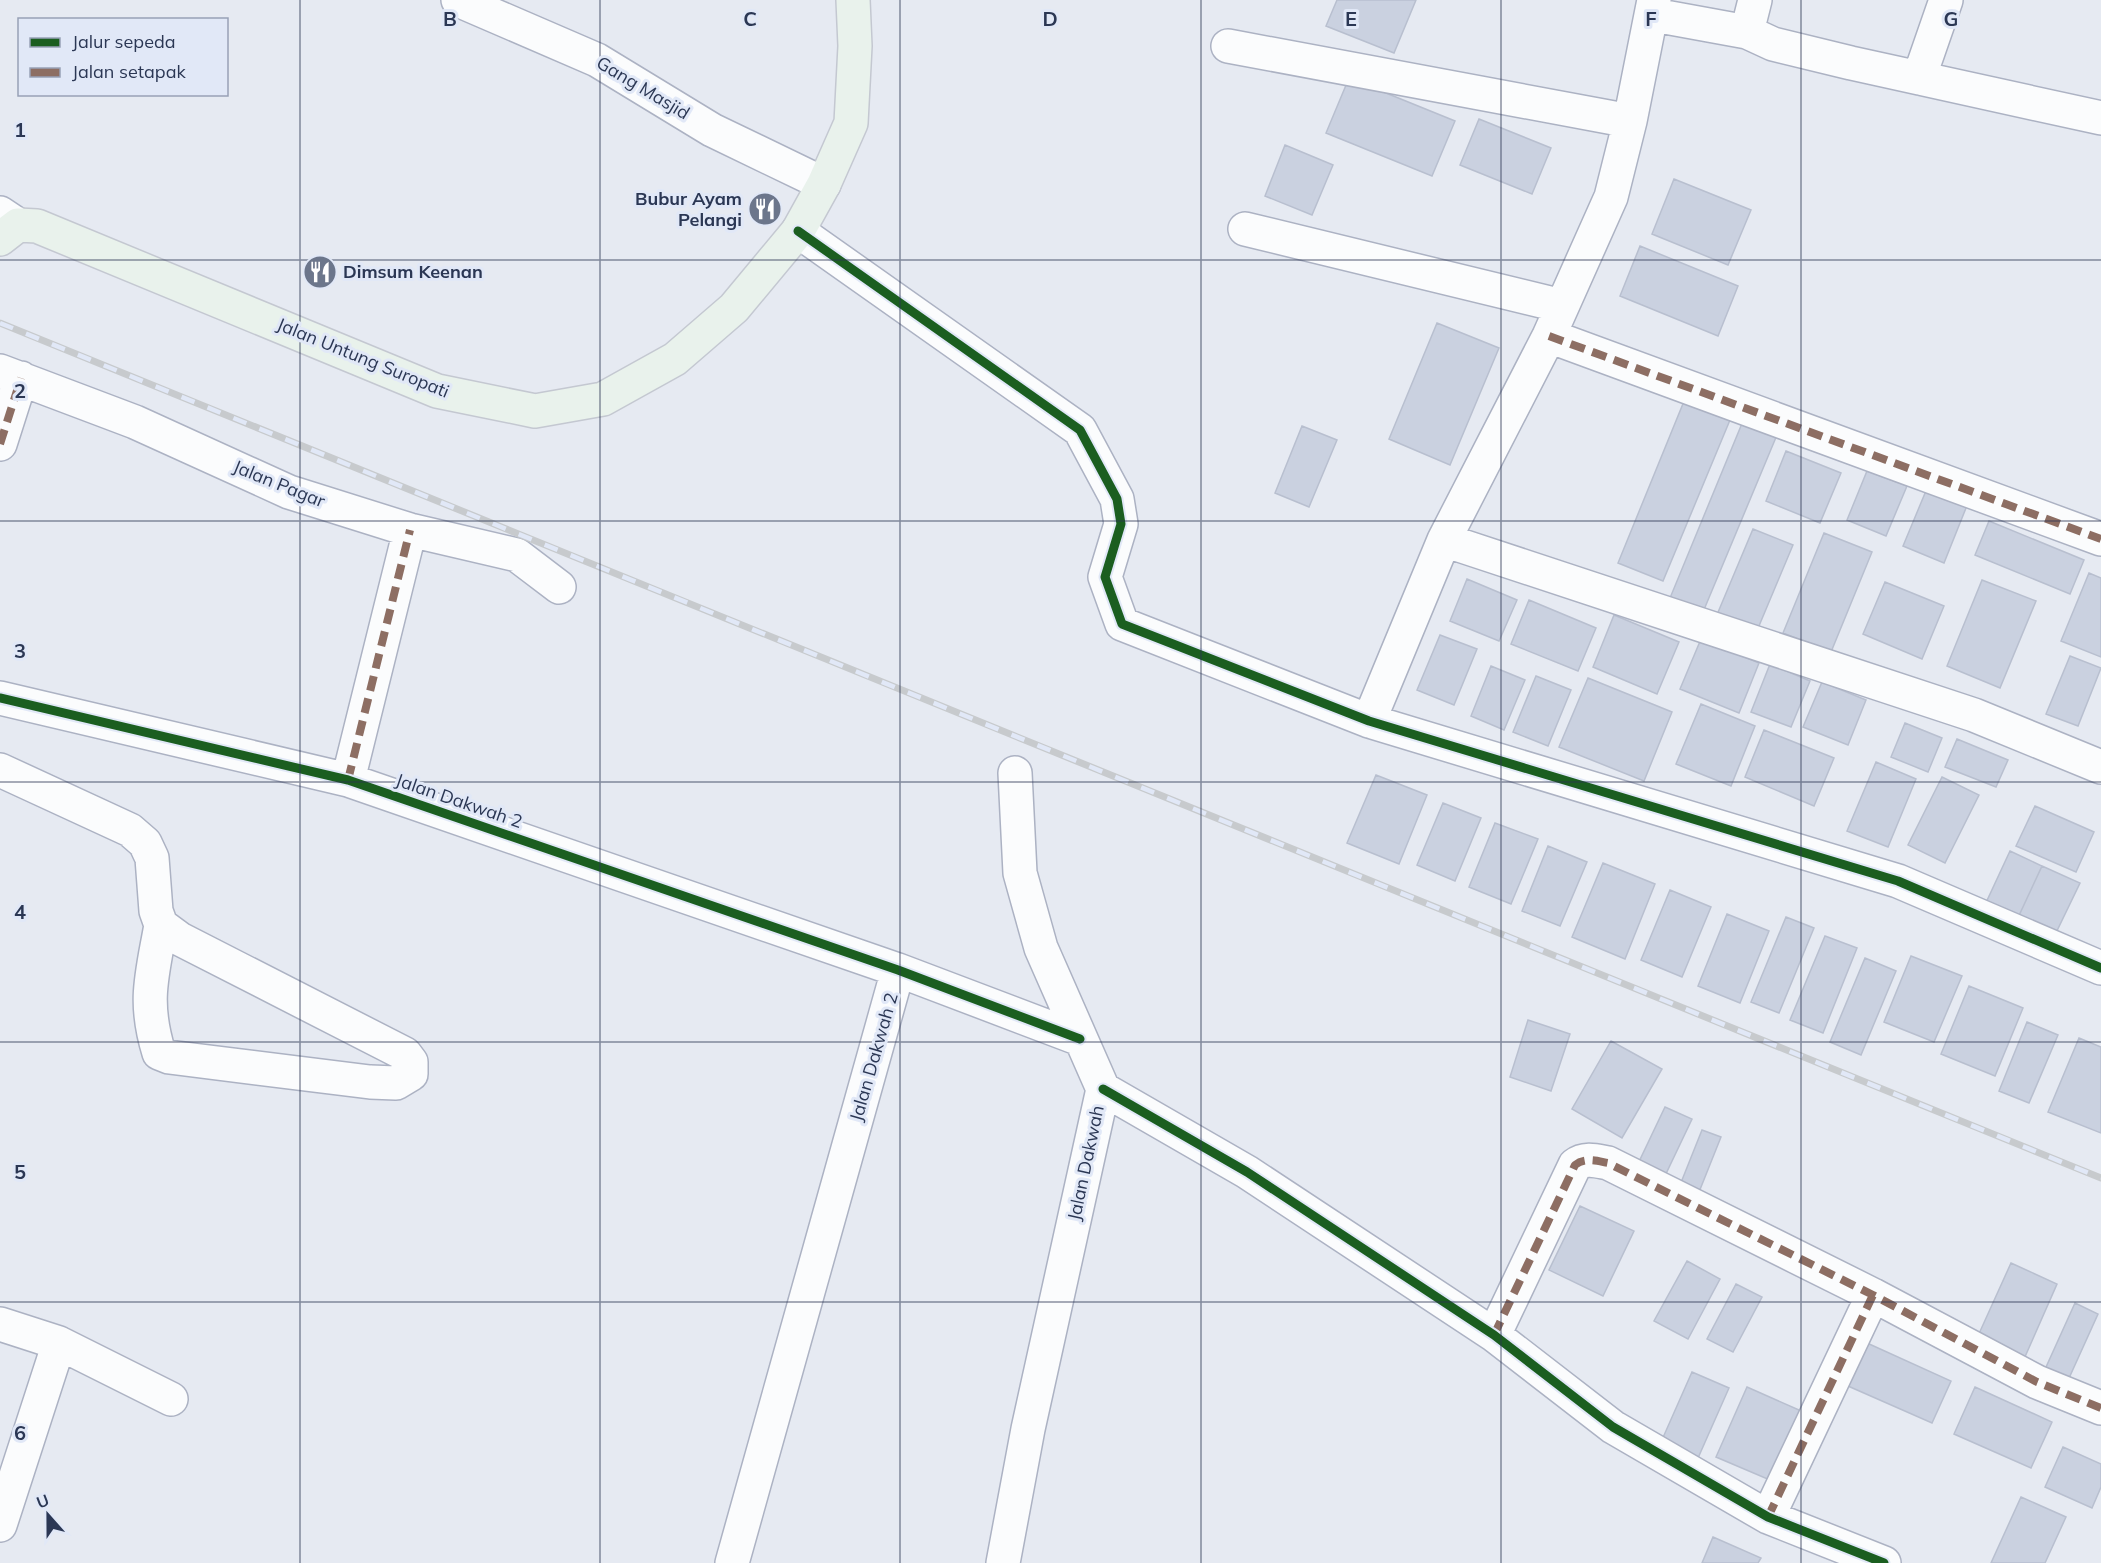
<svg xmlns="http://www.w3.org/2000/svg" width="2101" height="1563" font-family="Mulish,sans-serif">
<rect width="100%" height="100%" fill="#e6eaf2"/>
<path fill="#cad1e0" stroke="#b8bfcf" stroke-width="1.5" d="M1337,0H1416L1394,53L1326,26Z
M1349,78L1455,121L1432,176L1326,133Z
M1479,119L1551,148L1532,194L1460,165Z
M1285,145L1333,165L1312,215L1265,196Z
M1674,179L1751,210L1728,265L1652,234Z
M1640,246L1738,286L1718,336L1620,296Z
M1437,323L1499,348L1450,465L1389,439Z
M1689,389L1735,408L1663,581L1618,563Z
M1743,421L1777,435L1703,612L1670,598Z
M1302,426L1337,440L1309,507L1275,493Z
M1786,451L1841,473L1820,523L1766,501Z
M1867,471L1907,486L1886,536L1847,520Z
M1928,486L1968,503L1944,563L1903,546Z
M1989,521L2084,560L2070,594L1975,555Z
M1753,529L1793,545L1756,633L1716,617Z
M1824,533L1872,552L1831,652L1783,633Z
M2089,573L2101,578V657L2061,641Z
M1467,579L1517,600L1499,641L1450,621Z
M1982,580L2036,601L2000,688L1947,666Z
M1885,582L1944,606L1922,659L1863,634Z
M1529,600L1596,628L1578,671L1511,644Z
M1614,615L1679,642L1657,694L1593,667Z
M1440,635L1477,649L1454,705L1417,690Z
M1701,639L1759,663L1739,713L1680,689Z
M2070,656L2101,668L2078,726L2046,714Z
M1770,664L1810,681L1791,727L1751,712Z
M1491,666L1525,680L1504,730L1471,716Z
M1536,676L1571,690L1548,746L1513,732Z
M1588,678L1672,712L1644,781L1559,747Z
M1822,682L1866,700L1848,745L1803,727Z
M1701,704L1755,726L1731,786L1676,764Z
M1905,723L1942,738L1928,772L1891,757Z
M1764,730L1834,758L1814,806L1745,777Z
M1957,739L2008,760L1996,787L1945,767Z
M1876,762L1916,779L1888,847L1847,831Z
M1376,775L1427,795L1399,864L1347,843Z
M1942,777L1979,795L1945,863L1908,845Z
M1443,803L1481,818L1455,881L1417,865Z
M2035,806L2094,832L2076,872L2016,846Z
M1495,823L1538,839L1511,904L1469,887Z
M1548,846L1587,862L1560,926L1522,911Z
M2010,851L2042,866L2016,922L1984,907Z
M1603,863L1655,884L1625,959L1572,937Z
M2042,866L2080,883L2053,939L2016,922Z
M1670,890L1711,907L1682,977L1641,960Z
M1727,914L1769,931L1740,1003L1698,986Z
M1786,917L1814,928L1779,1013L1751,1002Z
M1825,936L1857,948L1823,1033L1790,1020Z
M1911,956L1962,976L1934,1042L1884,1022Z
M1865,958L1896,971L1861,1055L1830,1042Z
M1969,986L2023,1008L1995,1076L1941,1054Z
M1528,1020L1570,1034L1551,1091L1510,1077Z
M2027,1022L2058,1035L2029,1103L1999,1091Z
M2079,1038L2101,1047V1133L2048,1112Z
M1611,1041L1662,1069L1622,1138L1572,1109Z
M1665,1107L1692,1119L1663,1180L1636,1168Z
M1702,1130L1721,1137L1699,1192L1680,1185Z
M1580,1206L1634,1231L1603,1296L1549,1270Z
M1687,1261L1720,1279L1688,1339L1654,1321Z
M2011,1263L2057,1284L2024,1359L1977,1338Z
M1736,1284L1762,1297L1733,1352L1707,1339Z
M2075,1303L2098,1314L2065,1387L2042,1376Z
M1867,1343L1951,1381L1932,1423L1848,1386Z
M1692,1372L1729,1388L1698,1458L1661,1442Z
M1747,1387L1808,1414L1777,1483L1716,1457Z
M1975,1387L2052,1422L2031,1468L1954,1434Z
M2063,1447L2101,1464V1487L2092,1508L2045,1487Z
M2021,1497L2066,1517L2045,1563H1991Z
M1713,1537L1761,1558L1758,1563H1702Z"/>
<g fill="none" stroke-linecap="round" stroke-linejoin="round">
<defs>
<path id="minor" d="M458,0L597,60L712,130L824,184
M1654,15L1747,32L1773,44L1851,63L2101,118
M1747,32L1755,0
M1228,46L1630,121
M1919,78L1946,0
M0,213L18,225
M1245,229L1562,306
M798,231L1080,430L1117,499L1121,524L1105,577L1122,624L1369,721L1898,881L2101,968
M1549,336L2101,539
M0,371L135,422L289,492L410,530L517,555L559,587
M0,444L21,378
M1444,540L1974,715L2101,767
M0,698L348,780L898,970L1080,1039
M1369,721L1444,540L1549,336L1611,197L1630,121L1654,0
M0,770L130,830L145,843L152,858L156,911L161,925L180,939L405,1054L411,1062V1074L396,1083L370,1082L169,1057L159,1053C143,1001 152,976 161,925
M348,780L410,530
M1103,1089L1247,1172L1494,1335L1613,1427L1768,1517L1884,1563
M0,1324L59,1343L0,1525
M1494,1335L1575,1165C1585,1157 1597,1161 1608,1163L1873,1295L2037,1382L2101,1408
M59,1343L171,1399
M1768,1517L1873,1295
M732,1563L898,970
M1003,1563L1028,1429L1103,1089L1041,948L1020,873L1015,773"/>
<path id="major" d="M0,239L18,225L37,226L437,391L535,411L603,399L675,359L734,308L798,231L824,184L851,123L855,46L853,0"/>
</defs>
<use href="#minor" stroke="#acb2c3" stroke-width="36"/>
<use href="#major" stroke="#c4c8d1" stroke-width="36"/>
<use href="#minor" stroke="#fbfcfd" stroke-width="33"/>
<use href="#major" stroke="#e9f2ec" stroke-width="33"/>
<defs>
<path id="rail" d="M0,323L2101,1178"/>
</defs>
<use href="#rail" stroke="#c7cacd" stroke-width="7"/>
<use href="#rail" stroke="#e1e8f7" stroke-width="4.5" stroke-dasharray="14" stroke-linecap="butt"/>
<path stroke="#8d6e63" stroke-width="8" stroke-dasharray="15 8" stroke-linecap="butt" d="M1549,336L2101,539
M0,444L21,378
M348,780L410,530
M1494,1335L1575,1165C1585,1157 1597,1161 1608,1163L1873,1295L2037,1382L2101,1408
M1768,1517L1873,1295"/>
<defs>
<path id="cycleway" d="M798,231L1080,430L1117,499L1121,524L1105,577L1122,624L1369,721L1898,881L2101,968
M0,698L348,780L898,970L1080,1039
M1103,1089L1247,1172L1494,1335L1613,1427L1768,1517L1884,1563"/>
</defs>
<use href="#cycleway" stroke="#e1e8f7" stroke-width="13"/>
<use href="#cycleway" stroke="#1b5e20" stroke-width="9"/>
</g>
<path fill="none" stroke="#2b3754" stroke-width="1.5" stroke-opacity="0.55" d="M300,0V1563M600,0V1563M900,0V1563M1201,0V1563M1501,0V1563M1801,0V1563M0,260H2101M0,521H2101M0,782H2101M0,1042H2101M0,1302H2101"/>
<defs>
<symbol id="restaurant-disc" viewBox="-11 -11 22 22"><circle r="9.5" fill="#6c768b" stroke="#e1e8f7"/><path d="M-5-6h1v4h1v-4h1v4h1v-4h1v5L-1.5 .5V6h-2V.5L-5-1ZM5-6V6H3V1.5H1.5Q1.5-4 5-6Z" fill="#fff"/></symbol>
</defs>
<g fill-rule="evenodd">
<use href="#restaurant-disc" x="746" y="190" width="38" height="38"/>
<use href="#restaurant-disc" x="301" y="253" width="38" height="38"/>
</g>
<g text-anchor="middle" stroke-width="6" stroke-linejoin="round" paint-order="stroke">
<g font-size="18" fill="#2b3754" stroke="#e1e8f7">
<text transform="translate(643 88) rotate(31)" y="6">Gang Masjid</text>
<text transform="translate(363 358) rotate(22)" y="6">Jalan Untung Suropati</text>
<text transform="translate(279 484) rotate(22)" y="6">Jalan Pagar</text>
<text transform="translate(459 801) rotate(19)" y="6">Jalan Dakwah 2</text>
<text transform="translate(874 1057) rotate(-74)" y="6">Jalan Dakwah 2</text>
<text transform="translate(1086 1163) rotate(-78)" y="6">Jalan Dakwah</text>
</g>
<g font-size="18" font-weight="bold" fill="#2b3754" stroke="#e1e8f7" text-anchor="end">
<text x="742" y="205">Bubur Ayam<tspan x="742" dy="21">Pelangi</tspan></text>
<text x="343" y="278" text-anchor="start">Dimsum Keenan</text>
</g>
</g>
<g font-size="20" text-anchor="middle" font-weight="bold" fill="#2b3754" stroke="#e1e8f7" stroke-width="6" stroke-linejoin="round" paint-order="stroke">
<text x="450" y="26">B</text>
<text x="750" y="26">C</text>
<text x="1050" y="26">D</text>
<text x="1351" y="26">E</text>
<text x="1651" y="26">F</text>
<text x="1951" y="26">G</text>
<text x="20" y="137">1</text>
<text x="20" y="398">2</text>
<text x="20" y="658">3</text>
<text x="20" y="919">4</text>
<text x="20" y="1179">5</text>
<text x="20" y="1440">6</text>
</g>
<rect x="18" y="18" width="210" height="78" fill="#e1e8f7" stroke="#98a1b6" stroke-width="1.5"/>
<rect x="30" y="38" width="30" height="9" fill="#1b5e20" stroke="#98a1b6" stroke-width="1.5"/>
<text x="72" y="48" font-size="18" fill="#2b3754">Jalur sepeda</text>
<rect x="30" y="68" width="30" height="9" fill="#8d6e63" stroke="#98a1b6" stroke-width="1.5"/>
<text x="72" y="78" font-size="18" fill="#2b3754">Jalan setapak</text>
<g transform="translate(48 1515) rotate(339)" stroke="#e1e8f7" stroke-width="4.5" paint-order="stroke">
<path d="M0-4.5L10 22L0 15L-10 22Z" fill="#2b3754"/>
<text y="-9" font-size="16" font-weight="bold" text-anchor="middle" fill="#2b3754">U</text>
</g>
</svg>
